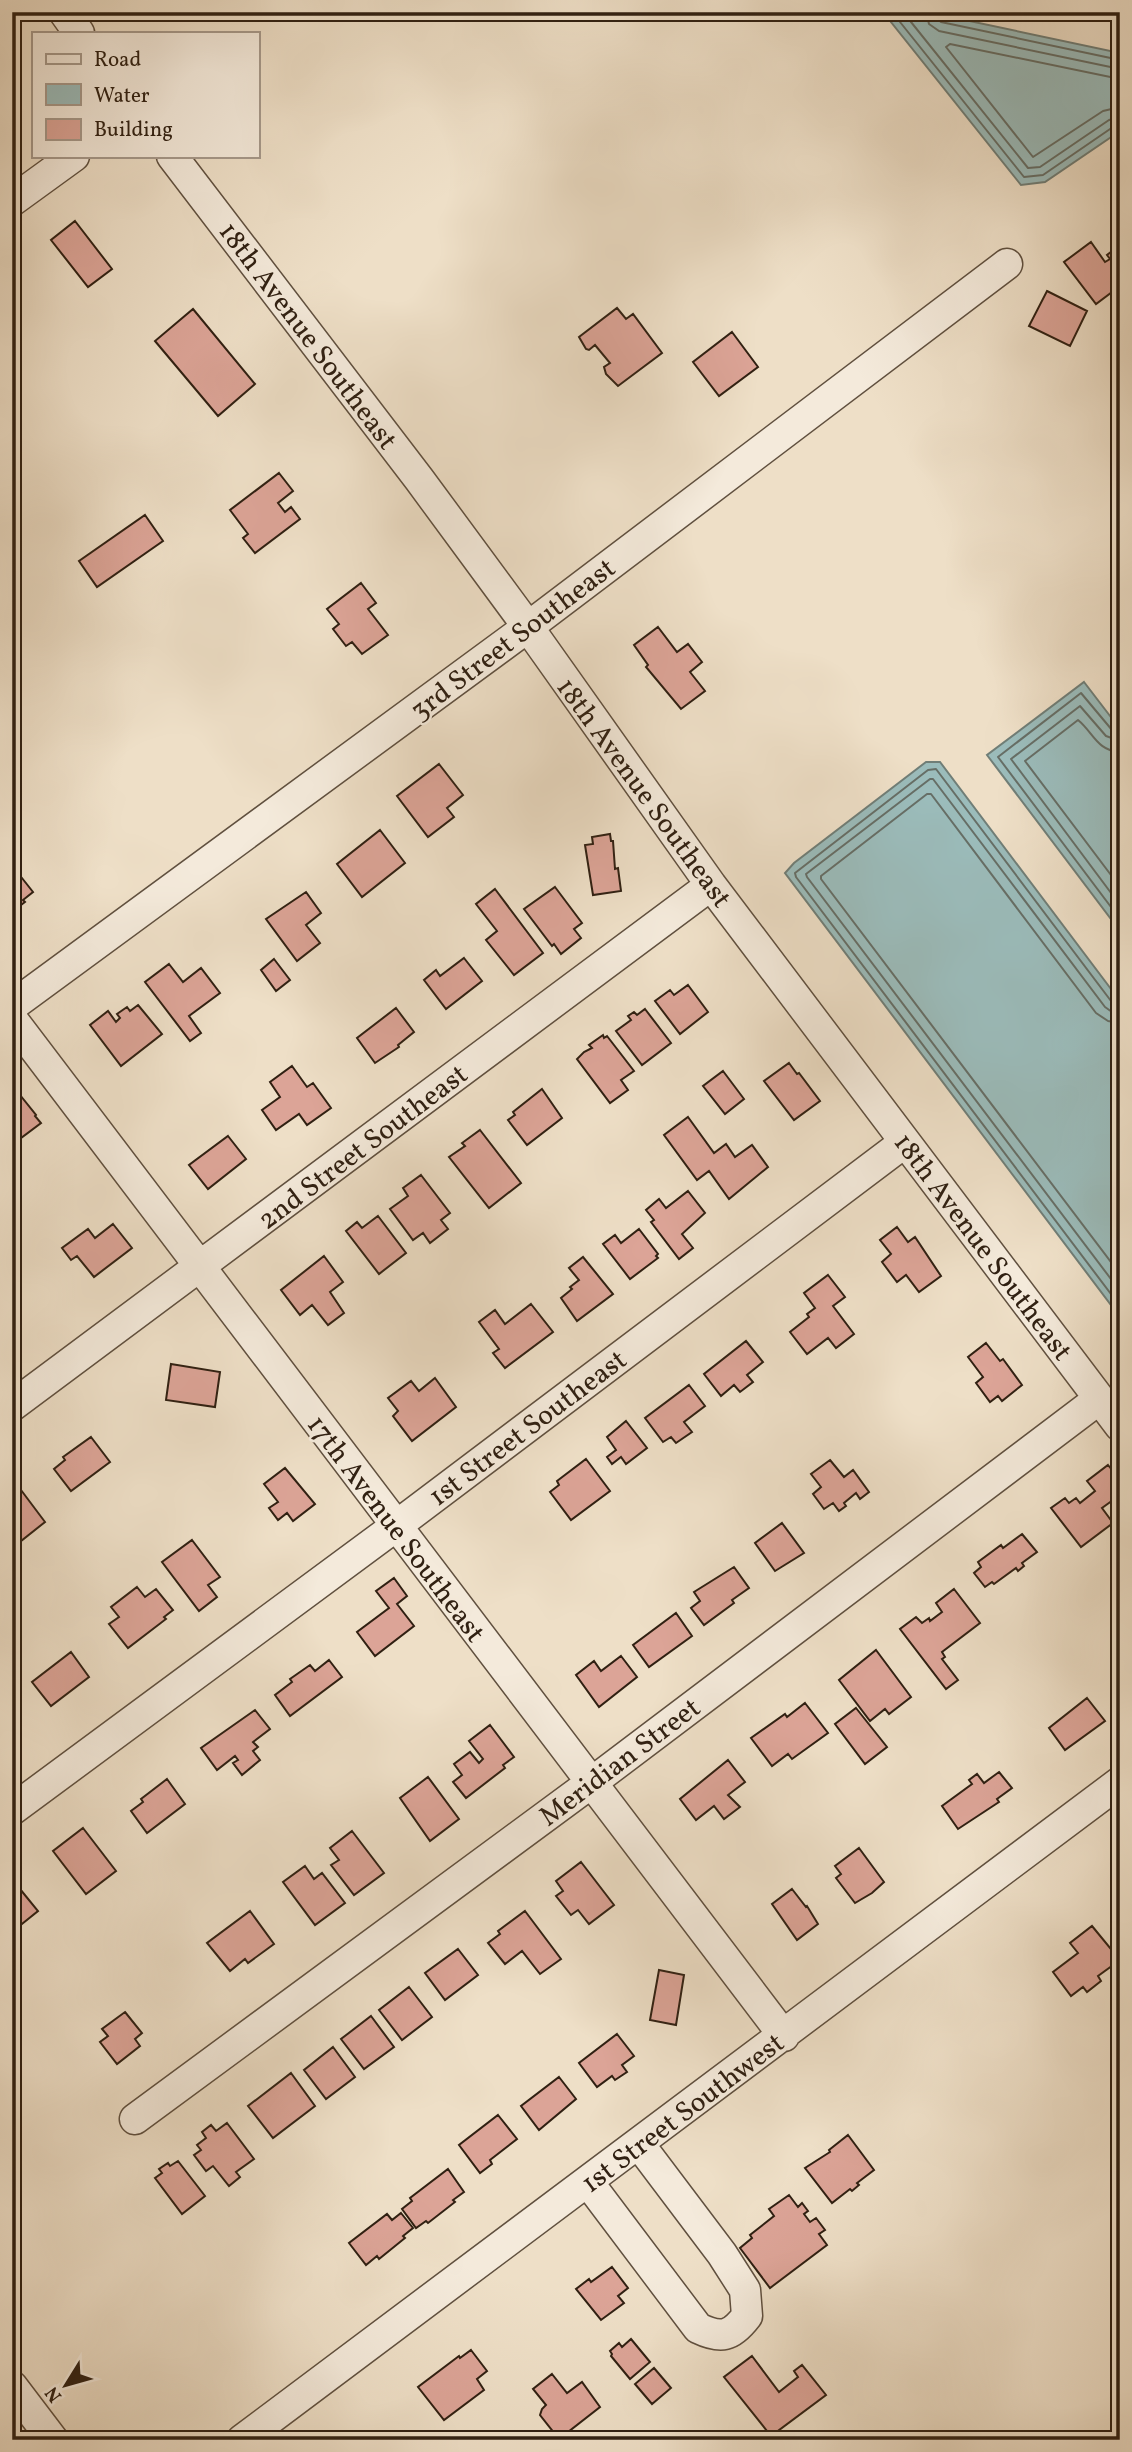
<svg xmlns="http://www.w3.org/2000/svg" width="1132" height="2452" font-family="Vollkorn,serif">
<rect width="100%" height="100%" fill="#eedfc7"/>
<filter id="stains"><feTurbulence type="fractalNoise" baseFrequency=".00286" numOctaves="4"/><feColorMatrix values="0 0 0 0 .2 0 0 0 0 .09 0 0 0 0 .02 0 0 0 .5 -.17"/></filter>
<radialGradient id="worn" r=".72"><stop offset=".6" stop-color="#630" stop-opacity="0"/><stop offset="1" stop-color="#630" stop-opacity=".3"/></radialGradient>
<path fill="#9bbcbb" stroke="#707e77" stroke-width="2" d="M883,12H927L1120,53V131L1045,182L1021,185Z
M1084,682L1120,729V931L987,755Z
M926,762H940L1120,1001V1317L785,873L794,863Z"/>
<g fill="none" stroke-linecap="round" stroke-linejoin="round">
<path stroke="#666e66" stroke-width="2" d="M892,12L1024,177L1043,175L1113,127L1120,126
M903,12L1028,168L1040,167L1109,120L1120,117
M926,12L929,24L939,31L1120,69
M935,12L936,18L941,22L1120,60
M1120,79L950,44L946,47L1033,157L1103,111L1120,107
M1120,732L1112,730L1081,693L998,757L1120,919
M1120,741L1106,736L1080,706L1011,759L1120,905
M1120,752C1097,751 1093,732 1078,720L1025,761L1120,887
M1120,1004L1111,1001L936,769L928,770L795,873L796,877L1120,1306
M1120,1013L1112,1012L1105,1007L933,779H930L806,874L807,877L1120,1291
M1120,1023L1108,1021L1096,1013L931,794H927L821,876V879L1120,1274"/>
</g>
<path fill="#dca497" stroke="#302012" stroke-width="2" d="M75,221L112,269L88,287L51,240Z
M1091,242L1105,262L1110,259L1107,255L1120,245V286L1096,304L1064,262Z
M1047,291L1087,311L1070,346L1029,326Z
M617,308L626,319L633,314L662,353L618,386L606,374L604,367L610,363L595,345L589,350L586,349L579,337Z
M193,309L255,384L218,416L155,341Z
M732,332L758,367L719,396L693,362Z
M279,473L293,491L278,503L285,512L291,507L300,519L255,553L243,538L248,534L230,510Z
M145,515L163,541L97,587L79,561Z
M361,583L376,603L368,609L388,635L362,654L352,642L346,646L333,629L339,624L327,609Z
M658,627L677,652L688,644L702,662L690,672L705,691L681,709L646,667L648,665L634,645Z
M439,764L463,795L447,808L454,817L428,837L397,796Z
M12,790L19,800L12,805Z
M380,830L405,863L362,897L337,864Z
M610,834L611,841H613L615,869L618,868L621,891L593,895L585,845L593,844L592,837Z
M18,873L33,892L23,900L25,902L12,912V878Z
M555,887L582,923L574,929L581,938L561,954L554,944L552,946L524,909Z
M495,889L543,953L514,975L486,940L497,931L476,904Z
M306,892L321,913L306,925L320,943L297,961L266,919Z
M464,958L482,981L446,1009L424,980L436,970L440,976Z
M274,959L290,980L276,991L261,970Z
M169,964L183,982L201,968L220,993L189,1016L201,1033L190,1041L145,982Z
M688,985L708,1012L680,1034L655,1001L670,990L674,995Z
M138,1005L162,1034L121,1066L90,1025L108,1011L116,1022L120,1018L117,1014L127,1007L130,1011Z
M396,1008L414,1032L398,1045L399,1047L375,1063L357,1038Z
M645,1009L671,1043L642,1065L616,1031L631,1020L628,1016L634,1012L637,1015Z
M603,1035L604,1038L607,1036L634,1071L621,1080L628,1090L610,1103L577,1059L584,1052L592,1048L589,1045Z
M789,1063L797,1074L799,1073L820,1101L794,1120L764,1081Z
M292,1066L307,1087L313,1083L331,1108L307,1125L299,1114L276,1130L262,1110L280,1097L270,1082Z
M723,1071L744,1099L725,1114L703,1086Z
M12,1085L36,1115L35,1116L41,1123L21,1138L16,1131L12,1133Z
M542,1089L562,1118L527,1145L508,1120L515,1115L513,1112Z
M688,1117L714,1153L726,1144L735,1157L752,1145L768,1167L729,1199L709,1171L697,1180L664,1135Z
M480,1130L521,1183L489,1208L449,1157L465,1146L462,1143Z
M228,1136L246,1159L208,1189L189,1165Z
M421,1175L450,1213L441,1220L448,1229L430,1243L423,1233L413,1240L390,1209L408,1196L403,1188Z
M688,1191L705,1213L682,1234L693,1248L679,1259L651,1222L654,1220L646,1210L659,1199L666,1208Z
M378,1216L406,1253L379,1274L346,1231L357,1222L362,1228Z
M113,1224L132,1248L94,1277L77,1256L71,1260L62,1248L88,1229L95,1238Z
M897,1227L908,1242L915,1237L941,1276L919,1292L906,1275L897,1282L882,1262L891,1254L880,1240Z
M639,1229L658,1254L656,1256L658,1258L630,1279L603,1244L615,1235L621,1243Z
M324,1256L343,1282L330,1292L344,1313L328,1325L312,1305L300,1315L281,1290Z
M583,1257L613,1294L577,1321L561,1298L572,1289L570,1287L579,1280L569,1268Z
M828,1275L845,1297L833,1306L854,1334L836,1348L828,1338L807,1354L790,1332L809,1317L807,1314L815,1308L804,1293Z
M531,1304L553,1332L505,1368L493,1353L499,1349L479,1322L495,1310L505,1324Z
M746,1341L763,1362L747,1375L753,1382L740,1392L734,1385L721,1396L704,1374Z
M986,1343L1000,1361L1003,1359L1022,1385L1002,1401L998,1396L990,1402L976,1383L983,1377L968,1357Z
M171,1364L220,1372L215,1407L166,1400Z
M435,1378L456,1407L412,1441L393,1416L398,1411L388,1398L411,1381L419,1391Z
M689,1385L705,1406L684,1422L692,1432L676,1443L671,1437L663,1442L645,1418Z
M626,1421L647,1448L626,1464L621,1457L612,1464L607,1457L616,1450L607,1437Z
M91,1437L110,1462L71,1491L54,1469L65,1460L63,1457Z
M586,1459L610,1491L571,1520L550,1492L559,1485L557,1481Z
M830,1460L844,1477L853,1470L869,1492L860,1499L856,1493L844,1503L846,1506L839,1511L833,1503L824,1509L813,1494L821,1487L811,1474Z
M1108,1465L1120,1480L1114,1485L1120,1495L1102,1508L1113,1523L1081,1547L1051,1508L1065,1498L1069,1503L1076,1498L1080,1503L1095,1491L1087,1481Z
M285,1468L315,1504L293,1521L287,1513L278,1520L269,1508L278,1502L264,1484Z
M18,1486L45,1522L21,1541L15,1534L12,1536V1491Z
M782,1523L804,1553L775,1571L755,1543Z
M1022,1534L1037,1552L1022,1563L1024,1566L1018,1571L1016,1568L994,1584L992,1582L985,1587L974,1573L981,1567L978,1562L1001,1545L1003,1548Z
M192,1540L220,1577L208,1585L217,1597L199,1611L162,1562Z
M734,1567L749,1588L732,1600L734,1603L704,1625L691,1608L700,1601L694,1592Z
M394,1578L407,1596L397,1604L414,1626L375,1656L357,1632L389,1608L376,1591Z
M137,1587L145,1597L156,1589L173,1610L164,1617L166,1619L128,1648L109,1624L119,1617L111,1607Z
M954,1589L980,1623L942,1652L945,1657L942,1659L958,1680L946,1689L900,1629L916,1617L922,1623L929,1618L930,1621L942,1612L936,1603Z
M676,1613L692,1636L649,1667L633,1645Z
M876,1650L911,1697L889,1714L885,1709L870,1721L839,1680Z
M71,1652L89,1677L51,1706L32,1682Z
M621,1656L637,1677L599,1707L576,1675L594,1661L601,1671Z
M329,1660L342,1677L290,1716L275,1695L292,1682L290,1679L310,1665L315,1671Z
M1087,1698L1105,1721L1065,1750L1049,1728Z
M805,1703L828,1733L792,1759L788,1754L772,1766L751,1738L785,1714L787,1717Z
M856,1708L887,1747L865,1764L835,1724Z
M255,1710L270,1729L253,1742L258,1747L253,1751L260,1760L242,1775L233,1763L238,1760L235,1756L217,1770L201,1748Z
M490,1725L514,1757L503,1765L505,1768L466,1798L453,1782L462,1775L454,1764L470,1752L479,1763L483,1759L469,1741Z
M728,1760L745,1782L728,1795L740,1807L724,1819L714,1806L696,1820L680,1799Z
M999,1772L1012,1788L997,1799L999,1802L958,1829L942,1806L972,1784L969,1780L977,1774L984,1783Z
M428,1777L459,1819L430,1841L400,1798Z
M167,1779L185,1804L147,1833L131,1811L143,1802L141,1799Z
M83,1828L116,1871L86,1894L53,1851Z
M352,1831L384,1873L354,1895L331,1865L339,1860L330,1848Z
M859,1848L884,1882L872,1893L855,1903L836,1878L841,1874L835,1866Z
M581,1862L614,1905L589,1924L578,1910L571,1915L556,1896L563,1891L556,1881Z
M305,1866L314,1879L322,1873L345,1903L315,1925L283,1882Z
M20,1889L38,1911L12,1932V1895Z
M792,1889L806,1907L807,1906L818,1924L797,1940L772,1904Z
M250,1911L274,1944L248,1963L245,1959L230,1971L207,1943Z
M525,1911L561,1959L540,1974L522,1951L505,1964L488,1943L500,1934L498,1931Z
M1092,1926L1120,1960L1098,1976L1101,1981L1087,1992L1083,1987L1071,1996L1053,1972L1078,1953L1070,1943Z
M458,1949L478,1975L445,2000L425,1973Z
M659,1970L684,1975L676,2025L650,2020Z
M409,1987L432,2017L402,2040L379,2010Z
M125,2012L142,2033L135,2039L140,2046L117,2064L100,2042L108,2036L102,2029Z
M371,2016L394,2047L364,2069L341,2039Z
M617,2034L634,2056L622,2065L627,2072L615,2080L612,2076L597,2087L579,2063Z
M333,2047L355,2077L326,2099L304,2070Z
M291,2073L315,2106L273,2138L248,2106Z
M559,2077L576,2099L539,2130L521,2106Z
M498,2115L517,2139L490,2160L492,2164L480,2173L459,2145Z
M227,2123L254,2159L236,2172L240,2177L229,2186L213,2166L206,2171L194,2155L201,2150L197,2145L206,2138L202,2132L211,2125L216,2131Z
M848,2135L874,2170L857,2183L859,2185L852,2191L850,2189L832,2203L805,2168L830,2152L829,2150Z
M178,2161L205,2196L182,2214L155,2178L162,2173L159,2169L168,2163L170,2166Z
M448,2169L464,2192L453,2200L455,2202L428,2223L426,2221L416,2228L402,2209L412,2201L410,2198Z
M789,2195L798,2207L802,2203L808,2211L804,2214L810,2222L816,2218L825,2230L819,2234L827,2245L770,2288L740,2248L752,2238L750,2235L774,2216L769,2209Z
M401,2213L413,2228L403,2236L405,2238L379,2259L377,2256L366,2265L349,2243L387,2214L392,2220Z
M612,2267L628,2288L618,2296L624,2303L601,2320L576,2289L589,2279L591,2282Z
M631,2339L650,2362L630,2379L611,2356L612,2354L610,2351L619,2343L622,2347Z
M471,2350L487,2371L477,2379L484,2390L444,2420L418,2387L459,2356L460,2358Z
M752,2356L779,2392L798,2377L794,2371L802,2365L826,2395L771,2436L724,2377Z
M654,2368L671,2388L652,2404L635,2384Z
M552,2374L567,2393L582,2382L600,2407L559,2439L540,2415L542,2409L546,2405L533,2389Z"/>
<g fill="none" stroke-linecap="round" stroke-linejoin="round">
<defs>
<path id="minor" d="M64,12L79,33
M172,156L419,479L528,627L711,885L1120,1426
M12,201L74,156
M12,1006L528,627L1007,264
M12,1019L784,2036
M12,1406L711,885
M12,1810L396,1526L905,1142
M135,2119L591,1783L1099,1399
M588,2182L698,2328C721,2339 731,2337 747,2316L745,2290L722,2254L639,2144
M12,2386L53,2440
M242,2440L1120,1782"/>
</defs>
<use href="#minor" stroke="#60503f" stroke-width="33"/>
<use href="#minor" stroke="#f4eadb" stroke-width="30"/>
</g>
<g text-anchor="middle" stroke-width="5" stroke-linejoin="round" paint-order="stroke">
<g font-size="28" fill="#302012" stroke="#f4eadb">
<text transform="translate(309 335) rotate(53)" y="10">18th Avenue Southeast</text>
<text transform="translate(512 638) rotate(-37)" y="10">3rd Street Southeast</text>
<text transform="translate(645 792) rotate(54)" y="10">18th Avenue Southeast</text>
<text transform="translate(362 1146) rotate(-37)" y="10">2nd Street Southeast</text>
<text transform="translate(984 1246) rotate(53)" y="10">18th Avenue Southeast</text>
<text transform="translate(527 1427) rotate(-37)" y="10">1st Street Southeast</text>
<text transform="translate(397 1528) rotate(53)" y="10">17th Avenue Southeast</text>
<text transform="translate(619 1761) rotate(-37)" y="10">Meridian Street</text>
<text transform="translate(682 2112) rotate(-37)" y="10">1st Street Southwest</text>
</g>
</g>
<rect width="1132" height="2452" fill="none" stroke="#eedfc7" stroke-width="42"/>
<rect x="14" y="14" width="1104" height="2424" fill="none" stroke="#302012" stroke-width="3.5"/>
<rect x="21" y="21" width="1090" height="2410" fill="none" stroke="#302012" stroke-width="2"/>
<rect x="32" y="32" width="228" height="126" fill="#f4eadb" stroke="#a6998b" stroke-width="2"/>
<rect x="46" y="54" width="35" height="10" fill="#f4eadb" stroke="#a6998b" stroke-width="2"/>
<text x="94" y="66" font-size="21" fill="#302012">Road</text>
<rect x="46" y="84" width="35" height="21" fill="#9bbcbb" stroke="#a6998b" stroke-width="2"/>
<text x="94" y="102" font-size="21" fill="#302012">Water</text>
<rect x="46" y="119" width="35" height="21" fill="#dca497" stroke="#a6998b" stroke-width="2"/>
<text x="94" y="136" font-size="21" fill="#302012">Building</text>
<g transform="translate(66 2385) rotate(233)" stroke="#f4eadb" stroke-width="5" paint-order="stroke">
<path d="M0-5L12 26L0 18L-12 26Z" fill="#302012"/>
<text y="-10" font-size="19" font-weight="bold" text-anchor="middle" fill="#302012">N</text>
</g>
<rect width="100%" height="100%" filter="url(#stains)"/>
<rect width="100%" height="100%" fill="url(#worn)"/>
</svg>
